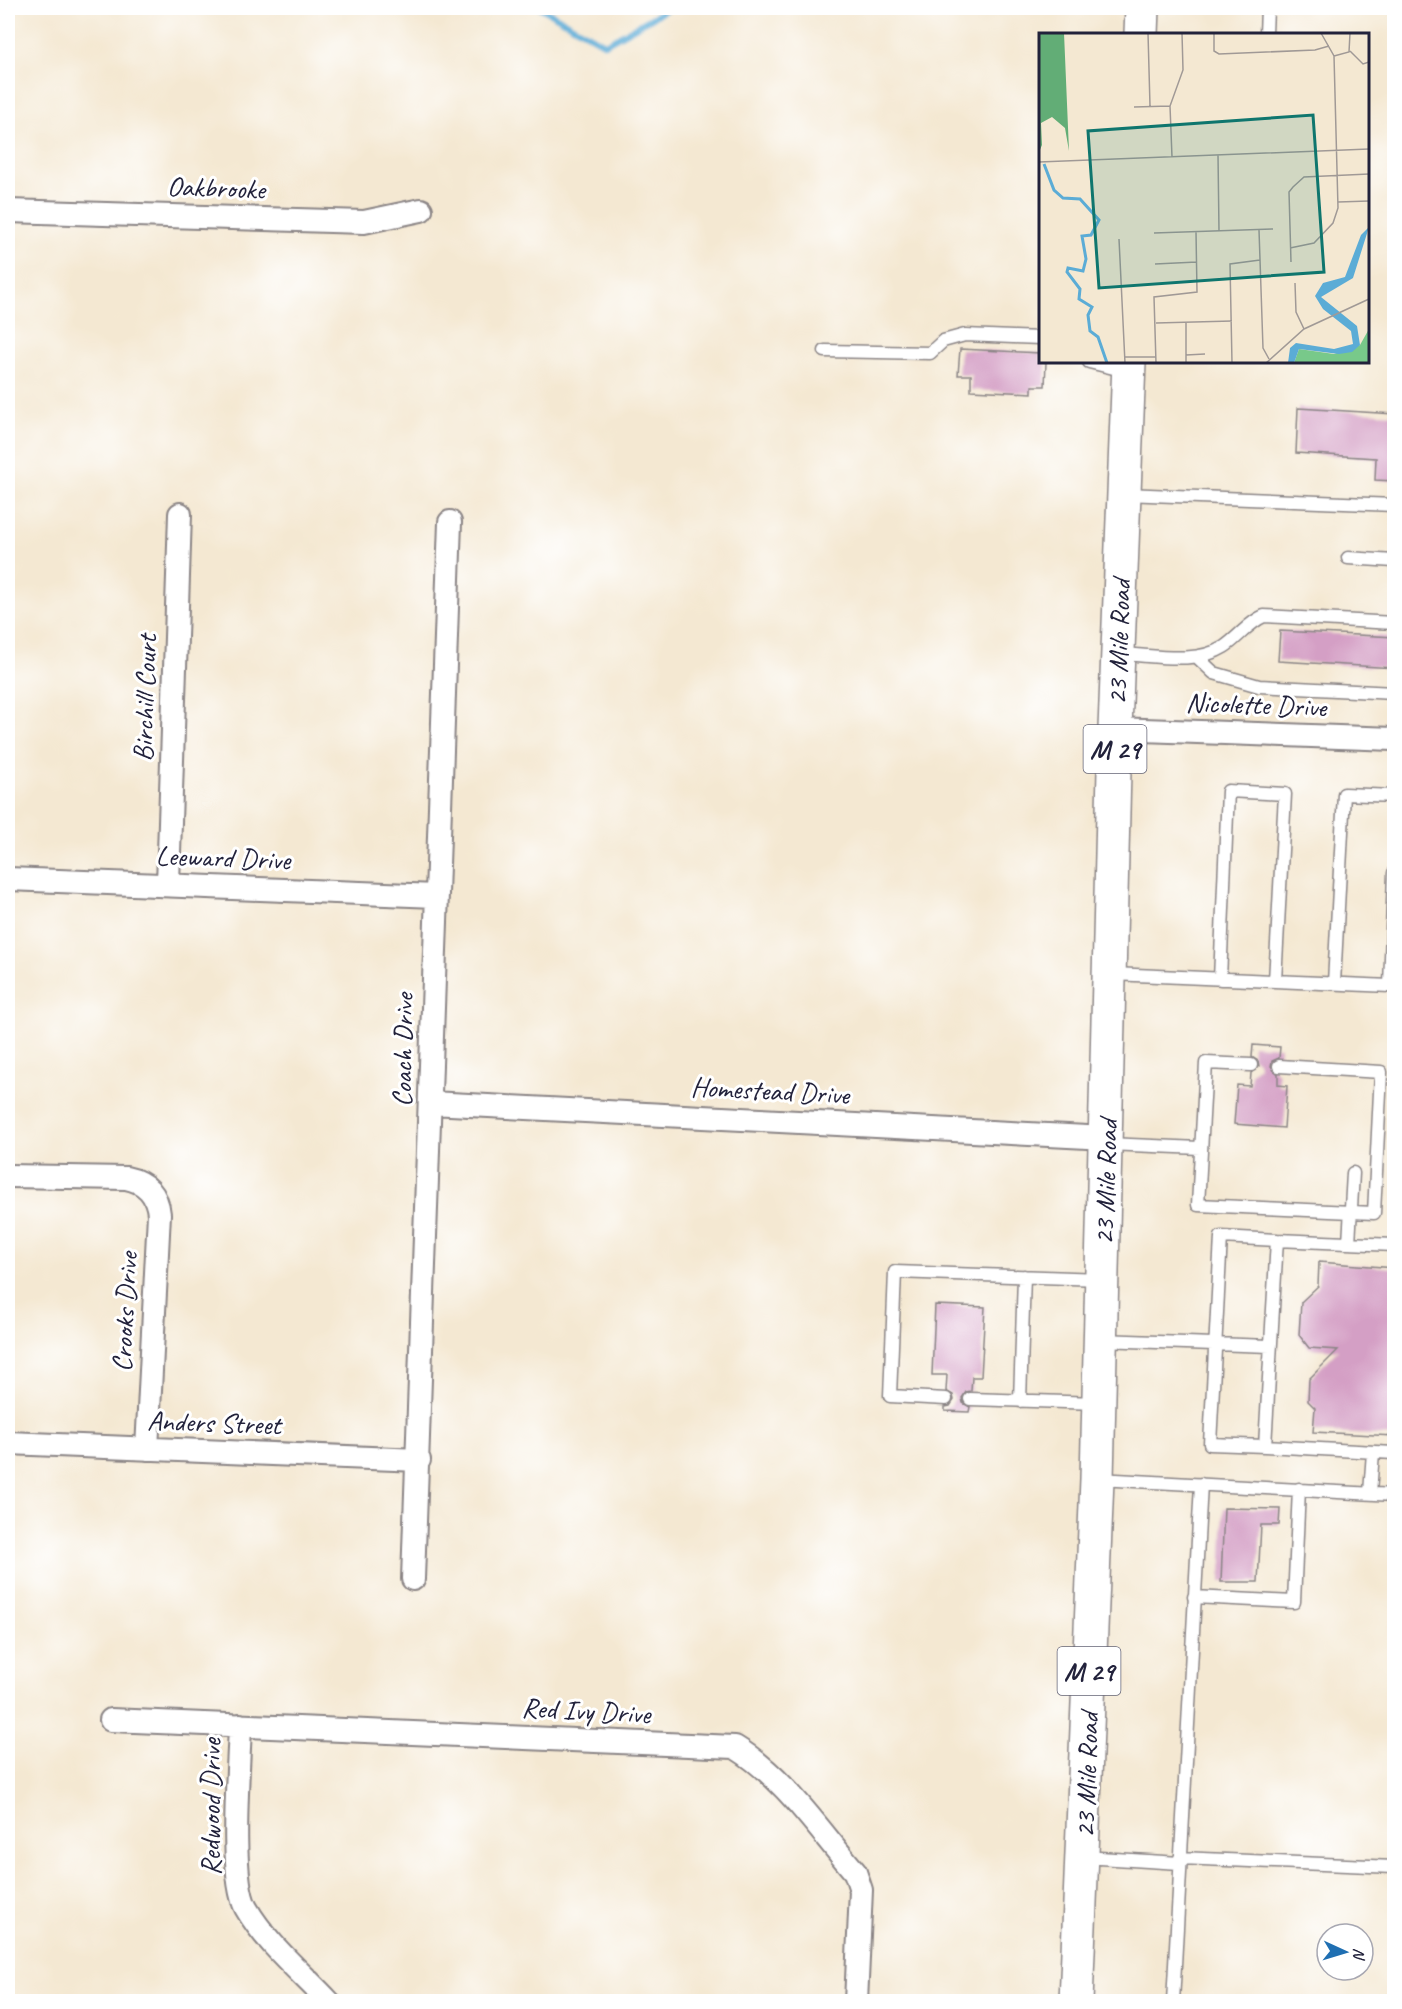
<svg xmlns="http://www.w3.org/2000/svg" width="1402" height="2009" font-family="Caveat,sans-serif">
<rect width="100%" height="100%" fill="#fff"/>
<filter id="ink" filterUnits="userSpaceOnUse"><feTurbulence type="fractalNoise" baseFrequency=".0167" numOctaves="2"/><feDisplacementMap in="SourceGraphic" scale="12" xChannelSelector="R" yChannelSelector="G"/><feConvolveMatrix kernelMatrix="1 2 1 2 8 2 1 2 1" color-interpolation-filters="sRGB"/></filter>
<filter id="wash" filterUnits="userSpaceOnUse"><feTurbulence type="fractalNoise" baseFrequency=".008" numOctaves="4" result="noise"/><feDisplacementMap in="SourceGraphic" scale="24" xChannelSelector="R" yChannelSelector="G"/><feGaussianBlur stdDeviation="1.35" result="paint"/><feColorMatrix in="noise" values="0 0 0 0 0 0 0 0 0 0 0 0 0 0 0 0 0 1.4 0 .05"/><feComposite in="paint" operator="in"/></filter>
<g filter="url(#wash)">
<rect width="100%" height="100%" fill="#f4e8d2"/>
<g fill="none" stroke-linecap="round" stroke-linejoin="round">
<path stroke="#5bacd6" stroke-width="6" d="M541,8L605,44L669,8"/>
</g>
<g id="blocks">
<path fill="#d49fc5" d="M960,349L1041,353V362H1046L1045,386H1032V393L971,390V375H958Z
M1298,408L1395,414V481L1375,480L1376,458L1296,453Z
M1280,631L1395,637V668L1278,661Z
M1253,1045L1280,1047L1279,1058L1272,1061L1271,1066L1278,1074V1085L1287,1086L1284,1128L1234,1124L1237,1085L1250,1086L1251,1073L1259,1066L1258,1061L1252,1057Z
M1319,1262L1395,1268V1436L1313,1432L1315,1408L1308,1401L1309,1379L1338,1350L1309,1348L1299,1335L1301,1302L1318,1286Z
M935,1305L985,1307L981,1377H972L971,1391L966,1392L962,1398L963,1403L970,1407L969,1412L945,1411V1407L950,1406L954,1400L953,1395L946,1391L947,1375H932Z
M1224,1508L1280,1509L1279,1525H1261L1258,1582H1221Z"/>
</g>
</g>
<g filter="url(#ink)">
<use href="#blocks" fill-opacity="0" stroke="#8b8586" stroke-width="1.5"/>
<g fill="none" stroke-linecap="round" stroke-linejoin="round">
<defs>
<path id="lane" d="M1266,34L1267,8
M825,351L930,353L943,341L965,335L1040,338
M1089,362L1126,371
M1125,494L1394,505
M1348,558L1394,561
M1119,654C1153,655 1195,665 1224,647C1238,638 1249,622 1264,616L1394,623
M1197,657L1214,673L1259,686L1394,693
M1112,974L1390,986L1394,873
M1220,979L1228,791L1285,794L1275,981
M1334,983L1344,794L1394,796
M1251,1065L1206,1063L1198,1205L1374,1213L1381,1072L1279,1066
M1107,1144L1200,1148
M1349,1243L1353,1173
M1394,1245L1277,1240L1265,1446L1394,1453
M1101,1340L1270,1346
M946,1399L890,1396L895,1272L1101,1279
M970,1399L1098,1403
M1020,1401L1024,1276
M1265,1446L1210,1444L1221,1237L1277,1240
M1098,1479L1394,1495
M1370,1493L1373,1452
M1194,1597L1294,1602L1299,1489
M1083,1857L1180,1863
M1180,1858L1394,1867
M1173,2002L1201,1484"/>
<path id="street" d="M8,211L364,222L421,210
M1115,729L1394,739
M8,879L436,896
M168,884L180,514
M431,1103L1107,1138
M8,1176L126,1178C146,1182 157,1194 159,1214L147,1449
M8,1443L419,1460
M413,1579L450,522
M111,1720L735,1747C784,1777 818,1829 855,1872L861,1890L856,2002
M240,1725C239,1765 229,1877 246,1908C266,1943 301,1972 329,2002"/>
<path id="primary" d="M1141,34L1142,8
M1076,2002L1097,1479L1115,729L1129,362"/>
</defs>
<use href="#lane" stroke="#8b8586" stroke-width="15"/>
<use href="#street" stroke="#8b8586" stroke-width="26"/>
<use href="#primary" stroke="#8b8586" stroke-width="36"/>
<use href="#lane" stroke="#fff" stroke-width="12"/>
<use href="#street" stroke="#fff" stroke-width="22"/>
<use href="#primary" stroke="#fff" stroke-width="33"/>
</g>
</g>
<g text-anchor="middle" stroke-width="6" stroke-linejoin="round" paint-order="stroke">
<g fill="#fff" stroke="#646476" stroke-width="1.5">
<rect x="1083.5" y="725" width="63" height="48" rx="4.5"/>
<rect x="1057.5" y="1647" width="63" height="48" rx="4.5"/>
</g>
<g font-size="27" font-weight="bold" fill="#22223b">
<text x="1115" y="758">M 29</text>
<text x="1089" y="1680">M 29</text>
</g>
<g font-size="28" fill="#22223b" stroke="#fff">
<text transform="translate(216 187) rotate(2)" y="10">Oakbrooke</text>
<text transform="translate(1118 642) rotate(-88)" y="10">23 Mile Road</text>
<text transform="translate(144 698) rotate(-88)" y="10">Birchill Court</text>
<text transform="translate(1256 704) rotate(2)" y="10">Nicolette Drive</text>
<text transform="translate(223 857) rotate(2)" y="10">Leeward Drive</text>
<text transform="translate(402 1050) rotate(-89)" y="10">Coach Drive</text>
<text transform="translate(770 1090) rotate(3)" y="10">Homestead Drive</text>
<text transform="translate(1105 1182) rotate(-88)" y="10">23 Mile Road</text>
<text transform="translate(124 1312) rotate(-87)" y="10">Crooks Drive</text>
<text transform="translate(214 1422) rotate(2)" y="10">Anders Street</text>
<text transform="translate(586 1710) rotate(3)" y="10">Red Ivy Drive</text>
<text transform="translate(1086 1775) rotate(-88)" y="10">23 Mile Road</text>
<text transform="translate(210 1807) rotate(-90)" y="10">Redwood Drive</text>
</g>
</g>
<g transform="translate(1039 33)">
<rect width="330" height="330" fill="#f4e8d2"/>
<path d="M330,296V330H255L260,316L295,321L321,312Z" fill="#78c98a"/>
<path d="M0,0H25L30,118L26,95L13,84L2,90L3,112L0,119Z" fill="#62ad76"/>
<path d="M330,194L314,245L282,264L318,293L321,312L313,319L300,321L260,316L255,330H249L251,315L257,310L295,316L314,311L312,298L284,276L276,263L284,250L306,244L322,202Z" fill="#5bacd6"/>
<path fill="none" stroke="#5bacd6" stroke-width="3" d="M5,131L15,157L24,165L41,166L60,187L52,202L43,203L47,226L44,238L29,235L28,239L41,256L40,266L53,274L49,282L51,298L59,304L68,330"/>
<path fill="none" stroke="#a09996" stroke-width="1.5" d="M109,0L111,73M175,0V18L180,21L276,17L290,13M311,18L324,31L330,29M295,23L310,19L311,0M95,74L131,73M179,122L180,198M133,124L131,73L144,37L143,0M0,129L330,116M299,169L330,168M220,197L224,315L230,326M115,200L234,196M80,206L86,330M251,215L275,210L294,190L299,175L295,23L282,0M252,229L250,159L254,154L265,144L330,141M116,231L158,229M256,250L257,279L265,296M117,290L193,288M147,322L166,321M86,324H117M117,330L115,264L158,259L157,199M147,330V290M193,330L191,231L221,227M227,330L265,296L330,266"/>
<path fill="#0f766e" fill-opacity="0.15" stroke="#0f766e" stroke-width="3" d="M274,82L285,239L60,255L49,98Z"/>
<rect width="330" height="330" fill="none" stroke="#22223b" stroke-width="3"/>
</g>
<rect width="1402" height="2009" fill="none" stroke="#fff" stroke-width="30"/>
<g transform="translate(1345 1952) rotate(94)"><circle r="28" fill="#ffffff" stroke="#a7a7b1" stroke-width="1.5"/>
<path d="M0-4.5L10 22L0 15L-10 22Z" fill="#1f6fb2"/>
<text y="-9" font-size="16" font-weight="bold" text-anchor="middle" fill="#22223b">N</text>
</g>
</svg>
